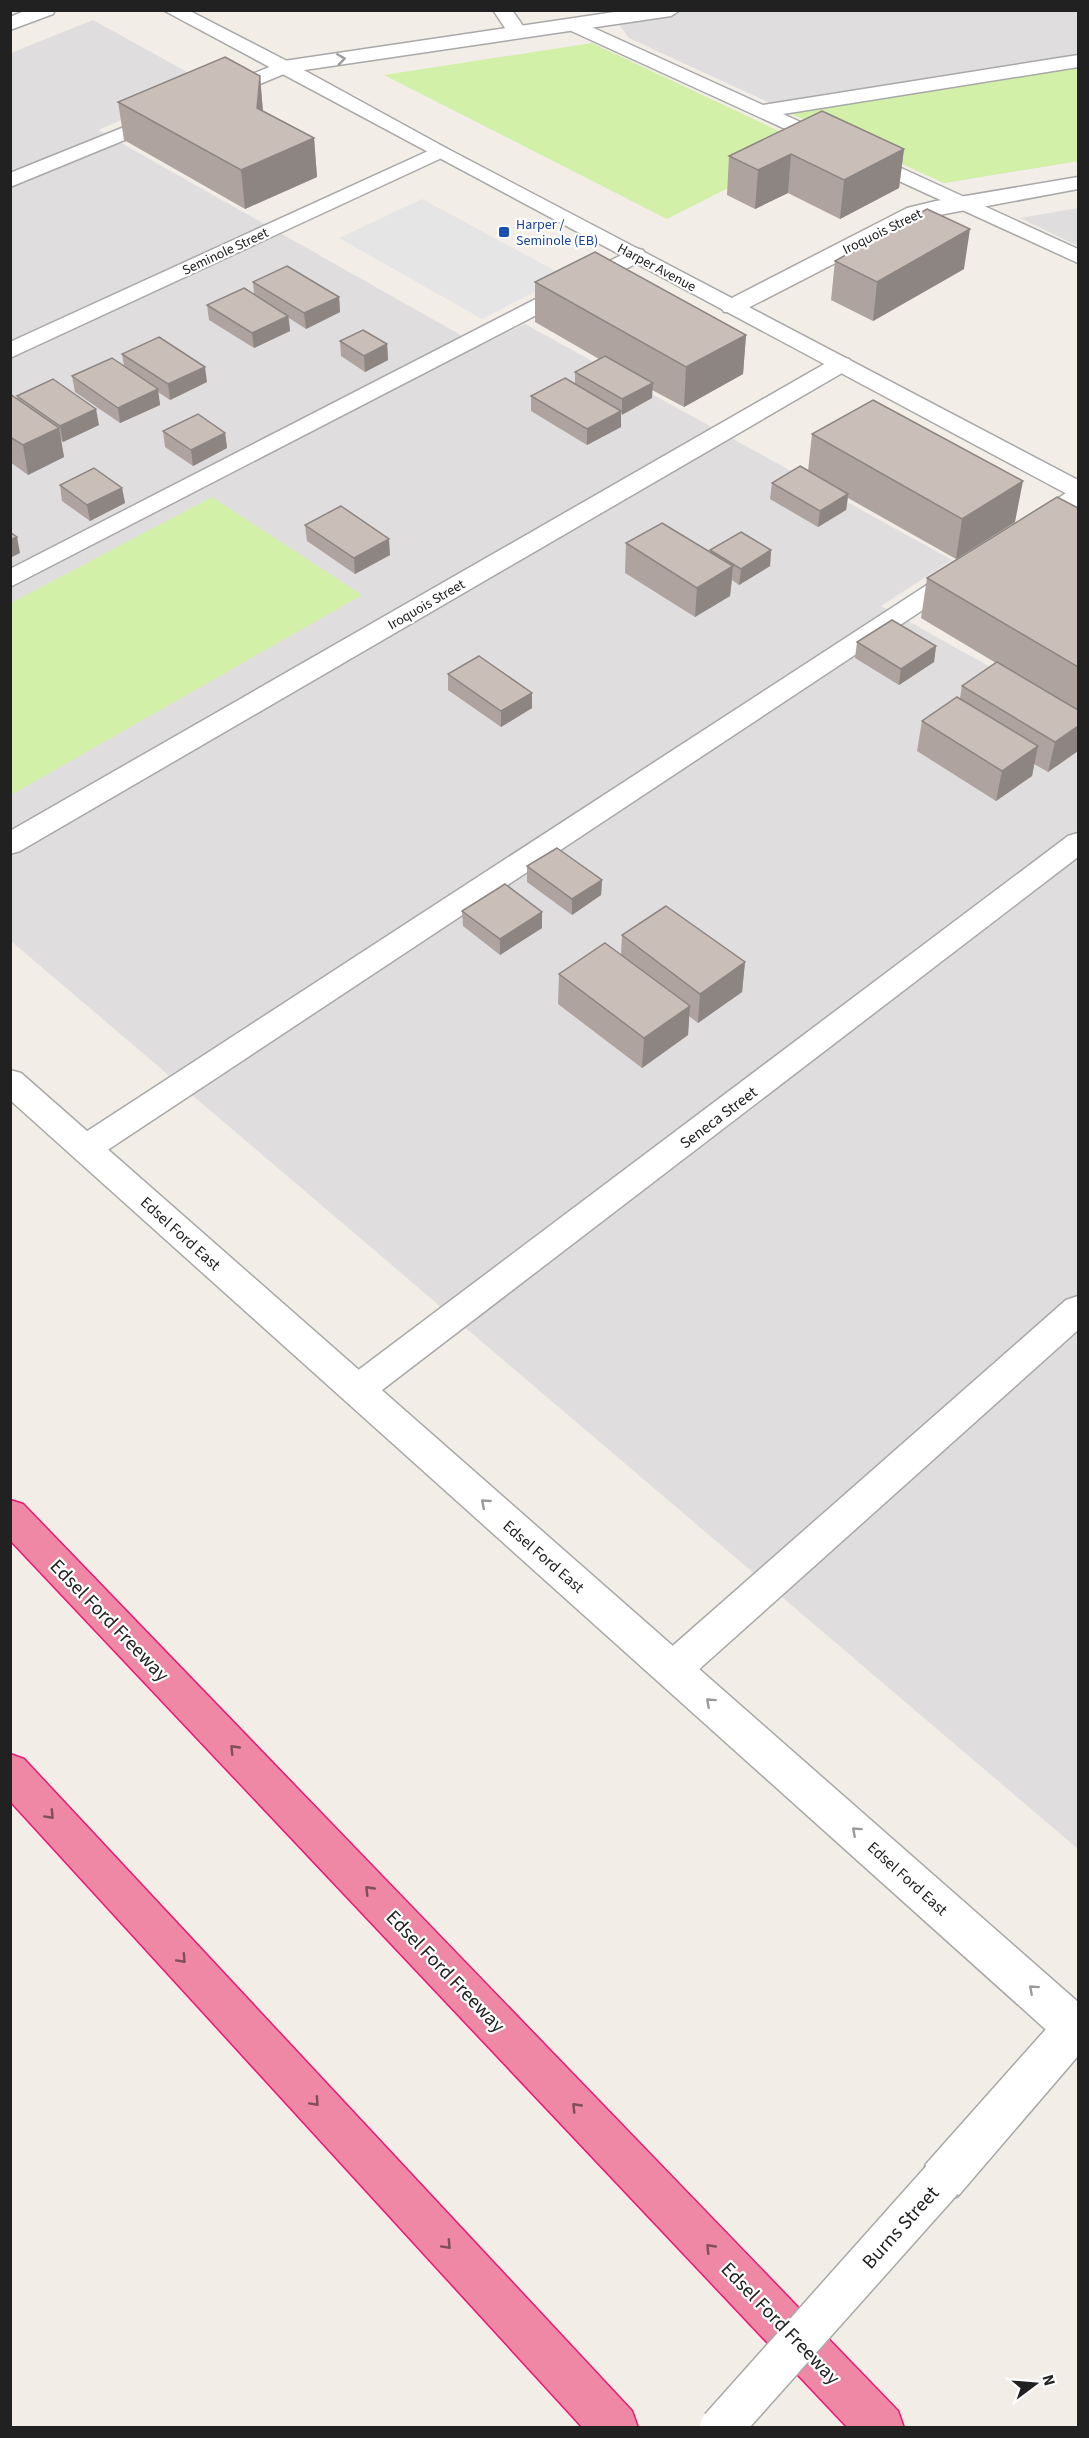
<svg xmlns="http://www.w3.org/2000/svg" width="1089" height="2438" font-family="'Source Sans 3',sans-serif">
<rect width="100%" height="100%" fill="#f2ede6"/>
<path fill="#dfddde" d="M609,11H1078V161L944,183L629,38Z
M93,20L207,83L98,130L480,346L525,324L952,560L881,606L1078,716V1849L11,941V53Z
M1078,208V246L1020,218Z"/>
<path fill="#d2f0a8" d="M592,43L811,146L667,219L384,75Z
M1078,65V161L944,183L785,111Z
M212,497L362,595L11,795V603Z"/>
<path fill="#e5e5e5" d="M422,199L565,276L482,319L339,238Z"/>
<g fill="none" stroke-linecap="round" stroke-linejoin="round">
<defs>
<path id="service" d="M493,10H512L528,33L525,37H511Z
M574,19L763,105L1078,55V67L783,114L1078,249V263L567,29L564,25L567,21Z
M284,61L291,63L294,67L291,71L227,98H213L210,94L213,90Z
M164,111L171,113L174,117L171,121L10,187V173Z
M635,248L643,250L646,255L643,260L10,587V569Z
M1078,489V507C1062,518 1042,539 1021,533L1017,528L1021,523L1069,491Z
M962,565L971,568L975,573L971,578L97,1157L86,1160L75,1157L70,1148L75,1139L953,568Z
M1078,1296V1330L686,1681L673,1686L660,1681L654,1669L660,1657L1066,1300Z"/>
<path id="minor" d="M27,10H55L53,14L10,30V17Z
M628,10H680L671,16L284,73L277,71L274,67L277,63L284,61Z
M439,146L446,148L449,152L446,156L10,358V342Z
M1078,177V189L923,218L740,312H724L721,307L724,302L907,208L936,201Z
M841,357L849,359L853,364L849,369L20,851L10,854V831L833,359Z
M1078,833V857L369,1400L357,1404L345,1400L340,1390L345,1380L1068,836Z
M1078,2004V2056L958,2196L942,2202L926,2196L920,2180L926,2164L1063,2010Z"/>
<path id="tertiary" d="M163,10H188L291,63L446,148L1078,480V497L1069,495Z
M10,1070L21,1073L1078,2002V2051L1063,2045L10,1100Z"/>
<path id="motorway" d="M10,1500L23,1504L898,2411L904,2428H848L10,1540Z
M10,1754L24,1759L632,2411L638,2428H583L10,1801Z"/>
</defs>
<use href="#service" stroke="#a8a8a8" stroke-width="3"/>
<use href="#minor" stroke="#a8a8a8" stroke-width="3"/>
<use href="#tertiary" stroke="#a8a8a8" stroke-width="3"/>
<use href="#motorway" stroke="#ec1774" stroke-width="3"/>
<use href="#service" fill="#fff" fill-rule="evenodd"/>
<use href="#minor" fill="#fff" fill-rule="evenodd"/>
<use href="#tertiary" fill="#fff" fill-rule="evenodd"/>
<use href="#motorway" fill="#ef88a5" fill-rule="evenodd"/>
<defs>
<path id="minor-bridge" d="M721,2428L942,2180"/>
</defs>
<use href="#minor-bridge" stroke="#a8a8a8" stroke-width="45" stroke-linecap="butt"/>
<use href="#minor-bridge" stroke="#fff" stroke-width="42"/>
</g>
<path fill="#aea39f" d="M260,76L263,111L314,138L317,177L245,209L124,140L118,102Z
M904,149L899,188L840,219L788,193L755,209L727,195L729,156Z
M835,261L964,269L873,321L831,300Z
M253,282L339,297L340,312L306,329L289,318L290,331L254,348L209,320L207,305L254,294Z
M535,282L746,335L743,374L684,407L652,390V398L621,414V427L587,445L531,411V396L575,384V372L599,359L535,322Z
M340,341L387,344L388,360L365,372L341,356Z
M122,354L207,382L170,400L158,392L160,405L120,423L75,392L72,376L124,366Z
M10,394L17,399V396L99,425L63,442L61,440L64,457L28,475L10,462Z
M163,431L225,433L227,448L193,466L165,447Z
M812,434L1015,522L956,559L848,498L846,510L818,527L770,499L772,483L808,471Z
M60,485L122,488L125,503L90,521L62,501Z
M1078,508V751L1048,772L1034,764L1032,776L996,801L917,751L922,721L960,698L962,686L996,663L921,618L927,578Z
M305,525L390,555L355,574L307,541Z
M626,543L710,552V550H771L770,566L739,585L732,580L730,596L695,617L625,573Z
M857,642L936,646L934,662L899,685L855,658Z
M448,674L532,693V708L501,727L448,690Z
M527,866L602,880L601,895L572,915L527,882Z
M462,911L542,912V928L500,955L463,926Z
M622,935L745,962L742,992L698,1023L689,1016L688,1035L642,1068L558,1004L559,974L621,955Z"/>
<path fill="#8d8582" d="M260,76L263,114L257,108Z
M314,138L317,177L245,209L241,170Z
M904,149L899,188L840,219L844,180Z
M791,154L788,193L755,209L758,170Z
M970,229L964,269L873,321L877,282Z
M339,297L340,312L306,329L304,313Z
M288,316L290,331L254,348L252,333Z
M746,335L743,374L684,407L686,367Z
M387,344L388,360L365,372L364,356Z
M205,367L207,382L170,400L168,384Z
M653,383L652,398L622,415V399Z
M158,389L160,405L120,423L118,408Z
M96,409L99,425L63,442L60,426Z
M621,411V427L587,445V429Z
M59,428L64,457L28,475L23,445Z
M225,433L227,448L193,466L191,450Z
M1023,481L1015,522L956,559L962,519Z
M122,488L125,503L90,521L87,505Z
M848,494L846,510L818,527L820,511Z
M17,537L20,553L10,558V540Z
M389,539L390,555L355,574L354,558Z
M771,550L770,566L739,585L741,569Z
M733,566L730,596L695,617L697,588Z
M936,646L934,662L899,685L901,669Z
M532,693V708L501,727V711Z
M1078,726V751L1048,772L1055,742Z
M1038,746L1032,776L996,801L1002,771Z
M602,880L601,895L572,915V899Z
M542,912V928L500,955V939Z
M745,962L742,992L698,1023L700,994Z
M690,1006L688,1035L642,1068L644,1038Z"/>
<path fill="#cabeb9" stroke="#8d8582" stroke-width="1.5" d="M225,57L260,76L257,108L314,138L241,170L118,102Z
M822,111L904,149L844,180L791,154L758,170L729,156Z
M927,209L970,229L877,282L835,261Z
M595,252L746,335L686,367L535,282Z
M287,266L339,297L304,313L253,282Z
M244,288L288,316L252,333L207,305Z
M363,330L387,344L364,356L340,341Z
M159,337L205,367L168,384L122,354Z
M605,356L653,383L622,399L575,372Z
M112,358L158,389L118,408L72,376Z
M565,378L621,411L587,429L531,396Z
M53,379L96,409L60,426L17,396Z
M10,394L59,428L23,445L10,437Z
M873,400L1023,481L962,519L812,434Z
M198,414L225,433L191,450L163,431Z
M800,466L848,494L820,511L772,483Z
M94,468L122,488L87,505L60,485Z
M1057,497L1078,508V667L927,578Z
M341,506L389,539L354,558L305,525Z
M662,523L733,566L697,588L626,543Z
M10,532L17,537L10,540Z
M741,532L771,550L741,569L710,550Z
M892,620L936,646L901,669L857,642Z
M479,656L532,693L501,711L448,674Z
M997,662L1078,710V726L1055,742L962,686Z
M957,697L1038,746L1002,771L922,721Z
M557,848L602,880L572,899L527,866Z
M505,884L542,912L500,939L462,911Z
M666,906L745,962L700,994L622,935Z
M605,943L690,1006L644,1038L559,974Z"/>
<defs><path id="oneway-chevron" d="M-2-3.5L2.5 0L-2 3.5" fill="none" stroke-width="1.6" stroke-linecap="round" stroke-linejoin="round" transform="scale(1.5)"/></defs>
<g stroke="#9b9b9b">
<use href="#oneway-chevron" transform="translate(341 59) rotate(-8)"/>
<use href="#oneway-chevron" transform="translate(485 1503) rotate(-139)"/>
<use href="#oneway-chevron" transform="translate(710 1702) rotate(-138)"/>
<use href="#oneway-chevron" transform="translate(856 1831) rotate(-138)"/>
<use href="#oneway-chevron" transform="translate(1033 1989) rotate(-138)"/>
</g>
<g stroke="#7e4f5c">
<use href="#oneway-chevron" transform="translate(234 1749) rotate(-134)"/>
<use href="#oneway-chevron" transform="translate(50 1815) rotate(47)"/>
<use href="#oneway-chevron" transform="translate(369 1890) rotate(-134)"/>
<use href="#oneway-chevron" transform="translate(182 1959) rotate(47)"/>
<use href="#oneway-chevron" transform="translate(315 2102) rotate(47)"/>
<use href="#oneway-chevron" transform="translate(576 2107) rotate(-134)"/>
<use href="#oneway-chevron" transform="translate(447 2245) rotate(47)"/>
<use href="#oneway-chevron" transform="translate(710 2248) rotate(-134)"/>
</g>
<rect fill="#1a4fb4" stroke="#fff" stroke-width="2" x="498" y="226" width="12" height="12" rx="3"/>
<g text-anchor="middle" stroke-width="4.5" stroke-linejoin="round" paint-order="stroke">
<g font-size="14" fill="#164399" stroke="#fff" text-anchor="start">
<text x="516" y="229">Harper /<tspan x="516" dy="16">Seminole (EB)</tspan></text>
</g>
<g font-size="14" fill="#212121" stroke="#fff">
<text transform="translate(882 231) rotate(-26)" y="5">Iroquois Street</text>
<text transform="translate(225 251) rotate(-25)" y="5">Seminole Street</text>
<text transform="translate(657 267) rotate(28)" y="5">Harper Avenue</text>
<text transform="translate(426 604) rotate(-30)" y="5">Iroquois Street</text>
</g>
<g font-size="16" fill="#212121" stroke="#fff">
<text transform="translate(718 1117) rotate(-37)" y="6">Seneca Street</text>
<text transform="translate(181 1233) rotate(42)" y="6">Edsel Ford East</text>
<text transform="translate(544 1556) rotate(41)" y="6">Edsel Ford East</text>
<text transform="translate(908 1878) rotate(42)" y="6">Edsel Ford East</text>
</g>
<g font-size="20" fill="#212121" stroke="#fff">
<text transform="translate(110 1620) rotate(46)" y="7">Edsel Ford Freeway</text>
<text transform="translate(446 1971) rotate(46)" y="7">Edsel Ford Freeway</text>
<text transform="translate(900 2227) rotate(-48)" y="7">Burns Street</text>
<text transform="translate(781 2323) rotate(46)" y="7">Edsel Ford Freeway</text>
</g>
</g>
<rect width="1089" height="2438" fill="none" stroke="#212121" stroke-width="24"/>
<g transform="translate(1035 2384) rotate(74)" stroke="#ffffff" stroke-width="4.5" paint-order="stroke">
<path d="M0-4.5L10 22L0 15L-10 22Z" fill="#212121"/>
<text y="-9" font-size="16" font-weight="bold" text-anchor="middle" fill="#212121">N</text>
</g>
</svg>
